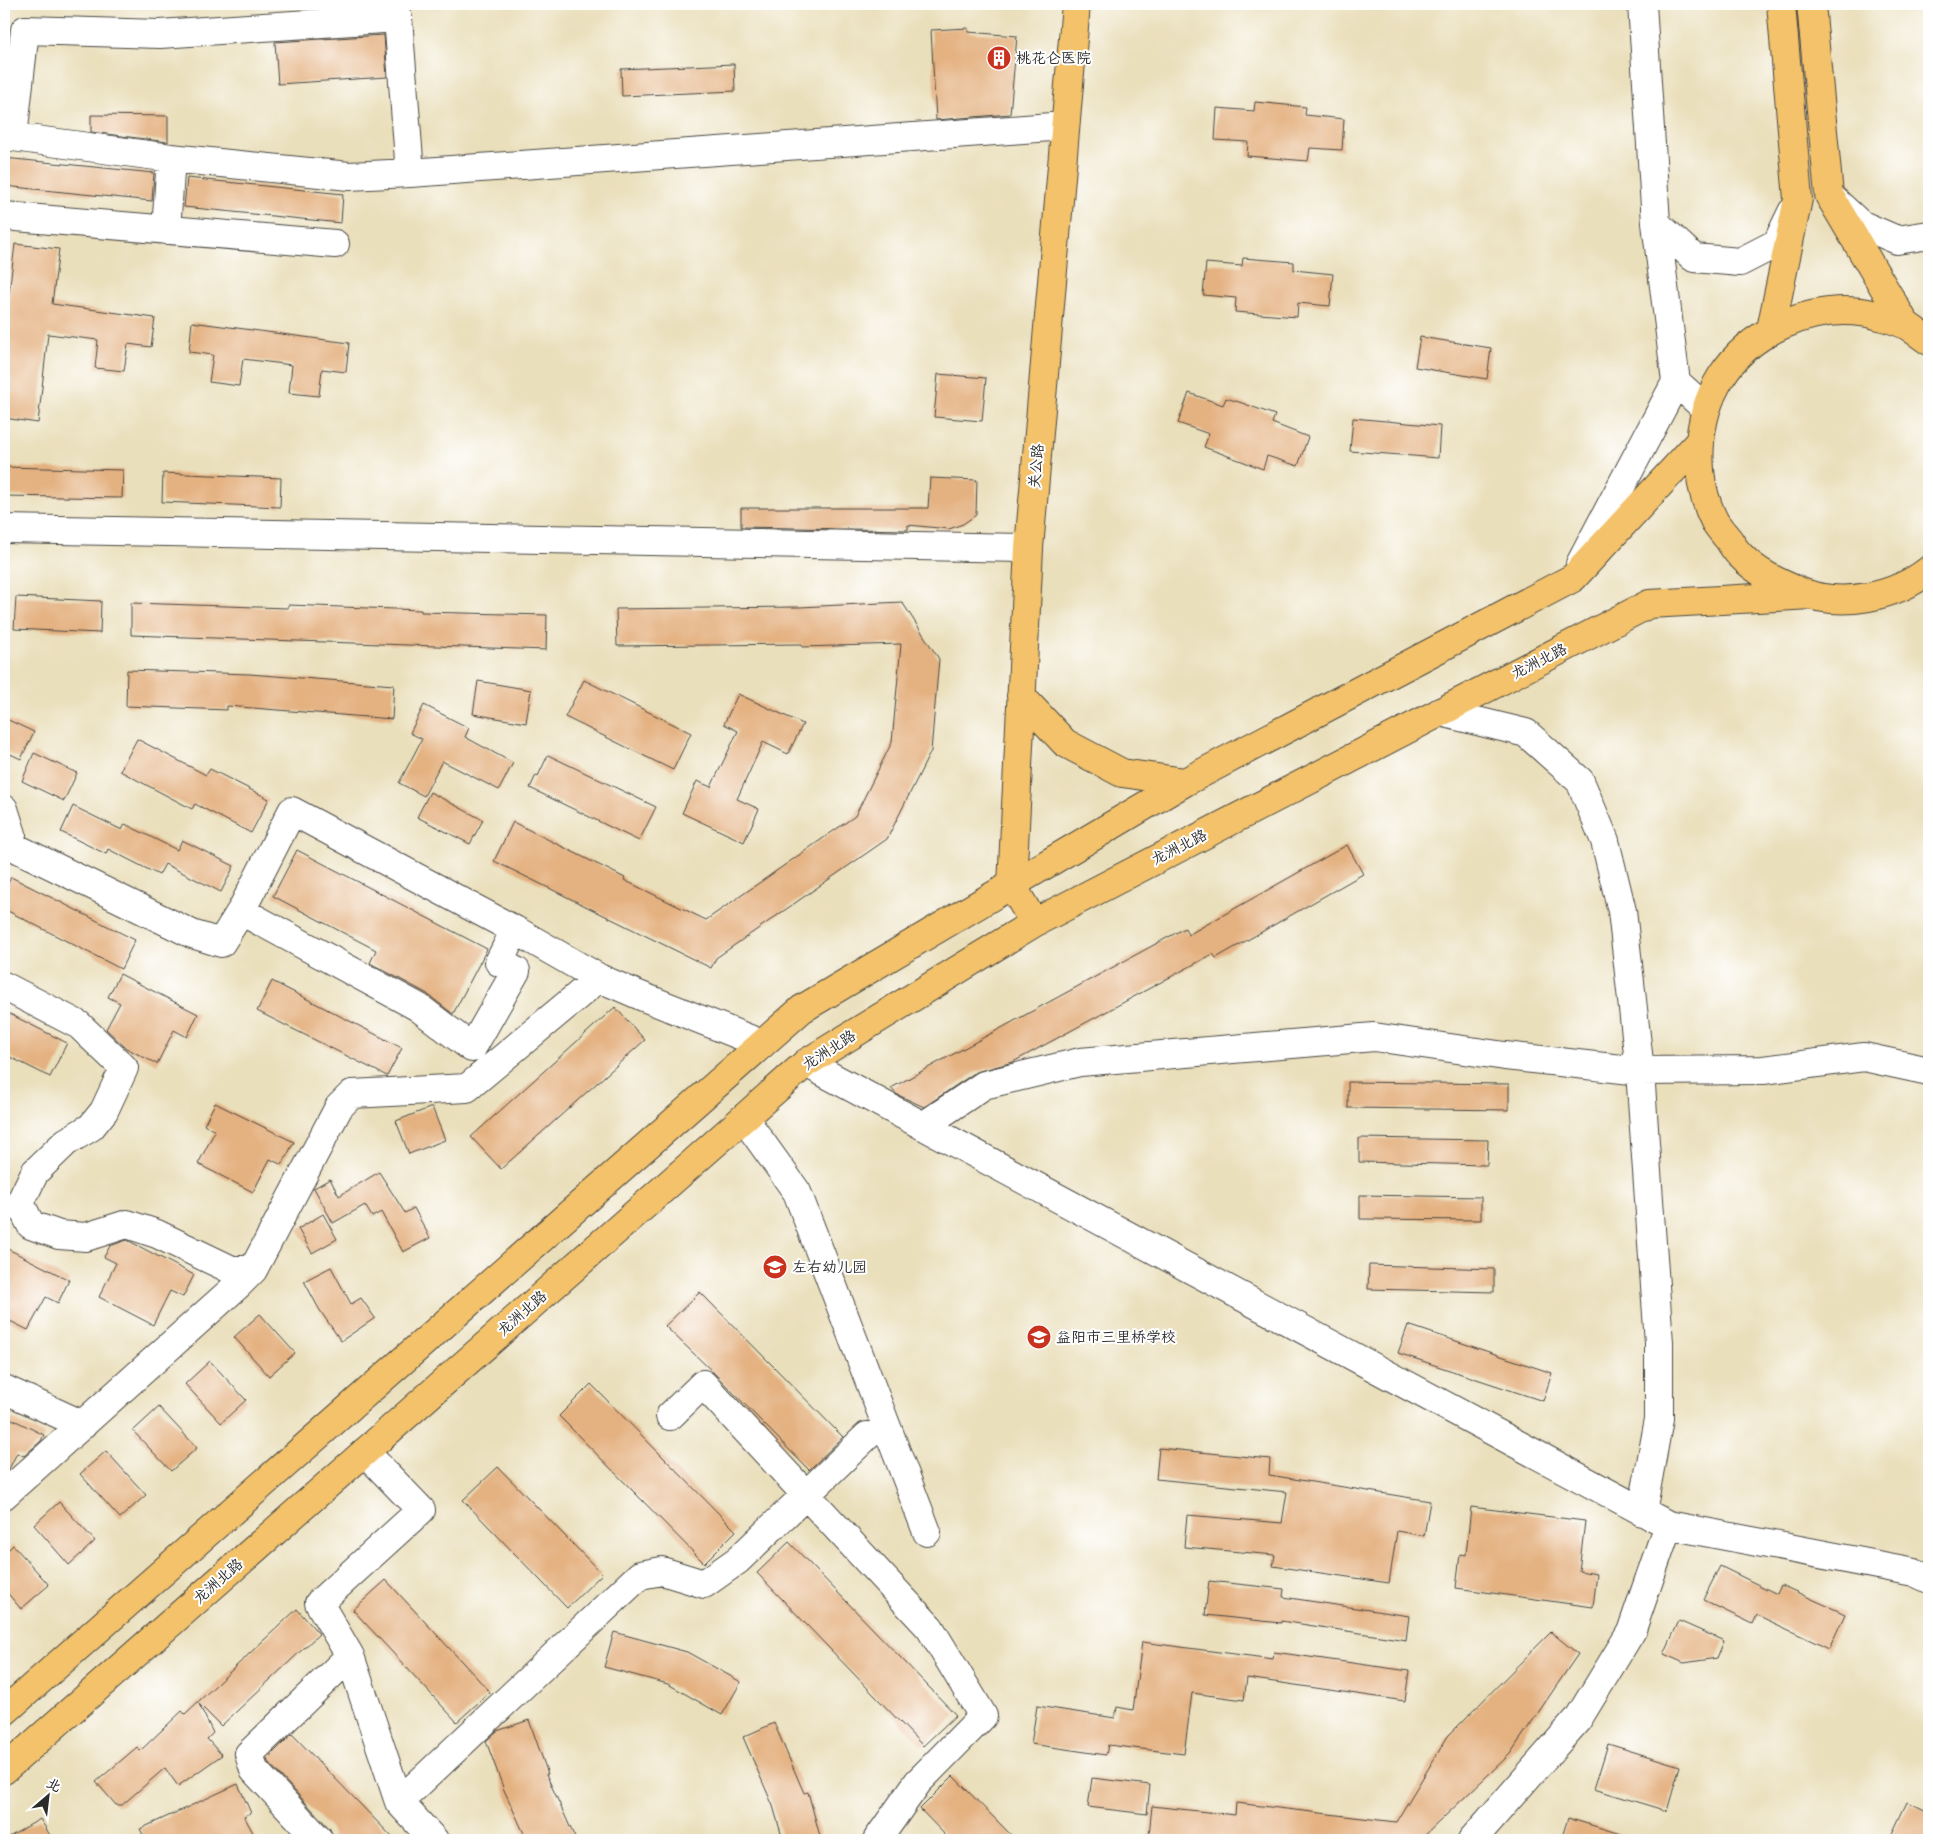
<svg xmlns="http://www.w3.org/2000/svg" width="1933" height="1844" font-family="Mynerve,'LXGW WenKai TC',sans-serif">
<rect width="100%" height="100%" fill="#fff"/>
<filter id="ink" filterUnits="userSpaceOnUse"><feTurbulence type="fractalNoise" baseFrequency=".02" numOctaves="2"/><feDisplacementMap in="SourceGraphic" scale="10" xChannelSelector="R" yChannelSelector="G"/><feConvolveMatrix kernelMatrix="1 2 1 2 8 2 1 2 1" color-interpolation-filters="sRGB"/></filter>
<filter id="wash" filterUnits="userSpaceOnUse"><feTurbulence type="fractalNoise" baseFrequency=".0096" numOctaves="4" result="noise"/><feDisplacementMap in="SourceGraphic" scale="20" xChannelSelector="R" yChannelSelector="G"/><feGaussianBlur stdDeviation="1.12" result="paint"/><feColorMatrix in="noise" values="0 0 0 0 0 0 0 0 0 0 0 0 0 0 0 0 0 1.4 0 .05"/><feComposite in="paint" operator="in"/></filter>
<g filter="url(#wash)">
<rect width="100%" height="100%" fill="#eadfbb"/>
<g id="blocks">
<path fill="#e4b180" d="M968,28V32L1017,36L1010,114L936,120L931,30Z
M384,35L387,77L278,84L275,42Z
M734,64L735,91L622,96L621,69Z
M1255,102L1306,107L1305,115L1344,119L1342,150L1310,148L1308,161L1247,156L1248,142L1215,140L1217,108L1254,111Z
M91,115L168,116V142L91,132Z
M4,158L154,173L152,201L4,186Z
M187,178L343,194L341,223L184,207Z
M15,244L59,249L52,304L155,318L151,347L128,344L124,371L95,368L98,340L48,334L38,423L4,418V334Z
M1243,258L1294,262V270L1333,274L1330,306L1298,303L1297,317L1235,312L1236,298L1203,295L1206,263L1242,266Z
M192,322L349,343L346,372L322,369L319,396L289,393L292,365L243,359L239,386L209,382L213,355L189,352Z
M1420,337L1491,348L1487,379L1415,367Z
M938,374L986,378L982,421L934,417Z
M1189,393L1223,405L1226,398L1242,403L1275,415L1272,423L1308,437L1298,466L1267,456L1263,469L1204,447L1209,434L1178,423Z
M1353,418L1440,426L1438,458L1350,451Z
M4,467L123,470L122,498L4,496Z
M163,473L281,478L280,507L162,502Z
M930,478L977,480L976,515L963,524L949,529L908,525V530L741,527V508H928Z
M16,597L101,601L100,633L14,629Z
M902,602L939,659L931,751L887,839L716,958L711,968L494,861L513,822L625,878L624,880L706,920L855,816L892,742L901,644L802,647V644L617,646L616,609L800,607Z
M131,603L288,608V605L421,610V612L547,615L546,650L131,635Z
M127,670L249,674L394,685L392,719L227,706V710L126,706Z
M584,680L691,733L673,770L565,717Z
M478,681L531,690L526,723L473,714Z
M738,694L803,724L788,754L763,742L737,799L759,809L744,842L682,813L697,781L711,787L738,731L724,724Z
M424,705L469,728L465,737L513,763L499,790L442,761L424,796L399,783L422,739L410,733Z
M4,718L34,732L21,759L4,751Z
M137,739L206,775L210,769L269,799L251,833L195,804L192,809L120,771Z
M34,753L77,773L64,801L22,781Z
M548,755L656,807L639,841L530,788L536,775L538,776Z
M430,792L483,820L470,844L417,817Z
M73,806L122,830L125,824L177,850L182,840L234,866L221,892L165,864L159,875L108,849L106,854L61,832Z
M1347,845L1363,874L1216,958L1213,954L1013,1062L976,1072L924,1107L896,1094L891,1088L1185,928L1188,935Z
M297,850L487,949L453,1014L426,993L370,963L376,950L273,896Z
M11,877L135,940L121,969L4,909V892Z
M120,974L198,1014L187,1037L174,1030L157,1064L126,1048L106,1029L120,1003L108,997Z
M272,981L402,1048L387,1076L257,1011Z
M615,1007L645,1040L501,1169L471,1137Z
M4,1011L67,1043L50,1077L4,1054Z
M1348,1082L1509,1084V1110L1348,1108Z
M215,1103L294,1142L282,1165L270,1159L253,1192L198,1164L215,1131L204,1125Z
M432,1107L445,1140L409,1154L396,1121Z
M1359,1138L1488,1140L1487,1165L1359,1162Z
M379,1172L405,1213L414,1208L430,1238L403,1252L381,1212L372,1217L365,1205L333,1223L314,1188L330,1179L339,1196Z
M1360,1195L1481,1197V1220L1360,1219Z
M323,1214L337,1239L312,1253L298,1229Z
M127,1240L194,1275L183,1297L170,1291L153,1325L99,1297L116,1263L104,1257L110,1246Z
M4,1247L69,1280L58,1303L46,1297L28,1330L4,1318Z
M1369,1265L1494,1269V1292L1368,1289Z
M331,1267L351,1304L361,1298L375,1318L341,1341L319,1309L304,1281Z
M700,1292L843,1437L809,1470L714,1373L665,1326Z
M260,1314L295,1353L269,1376L234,1337Z
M1408,1325L1552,1373L1543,1401L1398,1353Z
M210,1361L246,1400L221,1423L185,1384Z
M591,1384L736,1531L704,1563L559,1416Z
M159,1407L197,1448L171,1471L133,1431Z
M4,1415L44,1435L41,1441L24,1456L17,1453L9,1469L4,1474Z
M1159,1448L1270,1459L1269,1475L1430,1501L1424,1536L1397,1531L1389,1583L1273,1566L1275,1555L1184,1547L1187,1515L1282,1523L1287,1492L1156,1479Z
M106,1451L146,1495L120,1518L80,1474Z
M498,1467L602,1574L567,1608L463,1500Z
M59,1502L95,1541L69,1565L34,1525Z
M1471,1507L1585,1521L1579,1571L1597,1574L1593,1607L1456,1588L1460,1554L1466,1555Z
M789,1542L956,1715L923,1746L757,1573Z
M13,1545L49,1585L21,1609L4,1589V1554Z
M1720,1566L1777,1594L1781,1585L1845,1614L1829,1649L1757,1615L1753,1624L1703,1600Z
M386,1580L490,1692L457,1722L353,1610Z
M1209,1581L1284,1589L1283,1597L1409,1616L1406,1640L1281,1621V1623L1205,1615Z
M297,1609L319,1634L221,1726L199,1704L213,1733L207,1739L222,1755L178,1786L165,1768L122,1805H116L96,1782L137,1747L140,1751L182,1711L185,1714Z
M1679,1621L1724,1641L1717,1658L1684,1663L1664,1654Z
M614,1632L687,1652L741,1682L722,1715L668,1684L604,1667Z
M1551,1632L1578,1654L1510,1754L1420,1840H1200L1149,1835L1152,1806L1235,1815L1236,1803L1396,1822L1448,1736Z
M1142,1642L1273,1659L1274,1652L1409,1671L1405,1701L1247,1678L1244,1700L1192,1693L1184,1754L1108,1745L1106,1755L1031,1744L1037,1706L1115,1718L1117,1707L1133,1710Z
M529,1720L548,1774H546L576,1840H527L504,1790L486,1741L497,1731Z
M774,1723L804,1793L808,1792L821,1840H783L773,1806L743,1737Z
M292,1734L395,1840H334L330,1829L268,1762L267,1759Z
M1608,1744L1680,1766L1667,1811L1594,1789Z
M953,1776L1016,1840H950L920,1809Z
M1092,1778L1150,1785L1147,1814L1088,1807Z
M238,1784L251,1813L244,1816L257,1840H146L140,1829Z
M1908,1802L1929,1812V1840H1890Z
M1568,1818L1627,1836V1840H1561Z
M40,1819L53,1840H4Z"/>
</g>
</g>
<g filter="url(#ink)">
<use href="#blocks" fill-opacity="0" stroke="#484641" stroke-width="1"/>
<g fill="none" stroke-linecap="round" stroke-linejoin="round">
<defs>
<path id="minor" d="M1642,4L1656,223L1676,382L1706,409
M398,18L410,173L349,176L171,158L13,137L25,30L160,34Z
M410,173L1065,126
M1834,200L1860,224L1897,240L1929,235
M4,216L335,244
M1656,223L1694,258L1740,262L1777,243L1792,212
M166,230L171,158
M4,529L1029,548
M1580,564L1676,382
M1440,712L1526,733L1580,781L1605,841L1622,911L1640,1071L1659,1343V1419L1642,1512
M4,809L12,834L4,846
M6,843L192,934L221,943L241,911
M515,930L292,811L241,911L418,1007L472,1048L516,971L499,962L515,930L599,978
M4,986L79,1025L124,1068L104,1111L91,1127L66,1142L35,1172L20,1203L31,1225L59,1235L86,1237L127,1224L157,1234L232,1270H253
M806,1063L1668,1525L1914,1572L1929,1579
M744,1118L797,1192L927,1532
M923,1126L984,1085L1080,1062L1374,1037L1505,1056L1640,1071L1763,1070L1864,1057L1929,1071
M4,1389L83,1425
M670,1416L703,1384L930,1628L983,1716L918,1782L877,1840
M4,1495L239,1284L253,1270L339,1107L352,1094L467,1088L599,978L641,996L762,1044
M350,1656L399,1802L640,1575L662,1571L704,1584L738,1560L867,1436
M399,1802L434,1840
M319,1840L254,1770L249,1754L350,1656L319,1603L421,1510L365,1452
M1472,1840L1578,1719L1631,1632L1668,1525"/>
<path id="major" d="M1811,4L1829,195L1906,325
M1771,329L1798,199L1781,4
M1929,341C1922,336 1915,331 1908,326C1898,321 1872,313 1861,312C1808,306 1749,332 1721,377C1695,419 1692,478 1715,522C1719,528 1724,534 1729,540C1732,545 1736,551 1740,555C1757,573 1779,583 1801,592C1842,608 1895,597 1929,570
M1021,696L1065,743L1122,773L1185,782
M1034,923L1012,885L1029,548L1076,4
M4,1712L802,1009L1185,782L1573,578L1699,442
M4,1770L806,1063L1034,923L1649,604L1811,595"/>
</defs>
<use href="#minor" stroke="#484641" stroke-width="30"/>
<use href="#major" stroke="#484641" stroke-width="30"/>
<use href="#minor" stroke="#fff" stroke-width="28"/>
<use href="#major" stroke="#f3c26a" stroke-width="28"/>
</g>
</g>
<defs>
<symbol id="building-disc" viewBox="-11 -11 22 22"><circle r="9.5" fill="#c8321e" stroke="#fff"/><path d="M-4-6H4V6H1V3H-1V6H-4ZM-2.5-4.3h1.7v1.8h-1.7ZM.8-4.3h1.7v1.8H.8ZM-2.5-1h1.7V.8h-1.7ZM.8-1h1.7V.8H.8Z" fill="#fff"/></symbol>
<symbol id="school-disc" viewBox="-11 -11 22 22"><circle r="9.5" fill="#c8321e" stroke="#fff"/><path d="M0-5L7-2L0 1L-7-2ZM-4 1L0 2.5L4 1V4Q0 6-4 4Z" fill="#fff"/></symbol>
</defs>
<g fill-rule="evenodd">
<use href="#building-disc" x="985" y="44" width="28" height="28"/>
<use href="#school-disc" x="761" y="1253" width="28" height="28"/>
<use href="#school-disc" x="1025" y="1323" width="28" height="28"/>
</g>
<g text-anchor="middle" stroke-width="4" stroke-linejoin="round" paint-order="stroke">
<g font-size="15" fill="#2b2b2b" stroke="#fff" text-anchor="start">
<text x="1016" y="63">桃花仑医院</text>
<text x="792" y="1272">左右幼儿园</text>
<text x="1056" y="1342">益阳市三里桥学校</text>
</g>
<g font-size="15" fill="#2b2b2b" stroke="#fff">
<text transform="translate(1036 466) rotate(-85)" y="5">关公路</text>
<text transform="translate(1539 661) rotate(-27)" y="5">龙洲北路</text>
<text transform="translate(1179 847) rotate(-27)" y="5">龙洲北路</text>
<text transform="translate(829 1050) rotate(-33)" y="5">龙洲北路</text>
<text transform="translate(522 1313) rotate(-41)" y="5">龙洲北路</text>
<text transform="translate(218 1581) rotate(-41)" y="5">龙洲北路</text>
</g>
</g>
<rect width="1933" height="1844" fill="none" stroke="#fff" stroke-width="20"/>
<g transform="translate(48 1796) rotate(28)" stroke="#ffffff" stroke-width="4" paint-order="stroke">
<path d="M0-4L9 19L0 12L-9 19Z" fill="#2b2b2b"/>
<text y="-8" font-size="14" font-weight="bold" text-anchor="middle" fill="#2b2b2b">北</text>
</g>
</svg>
